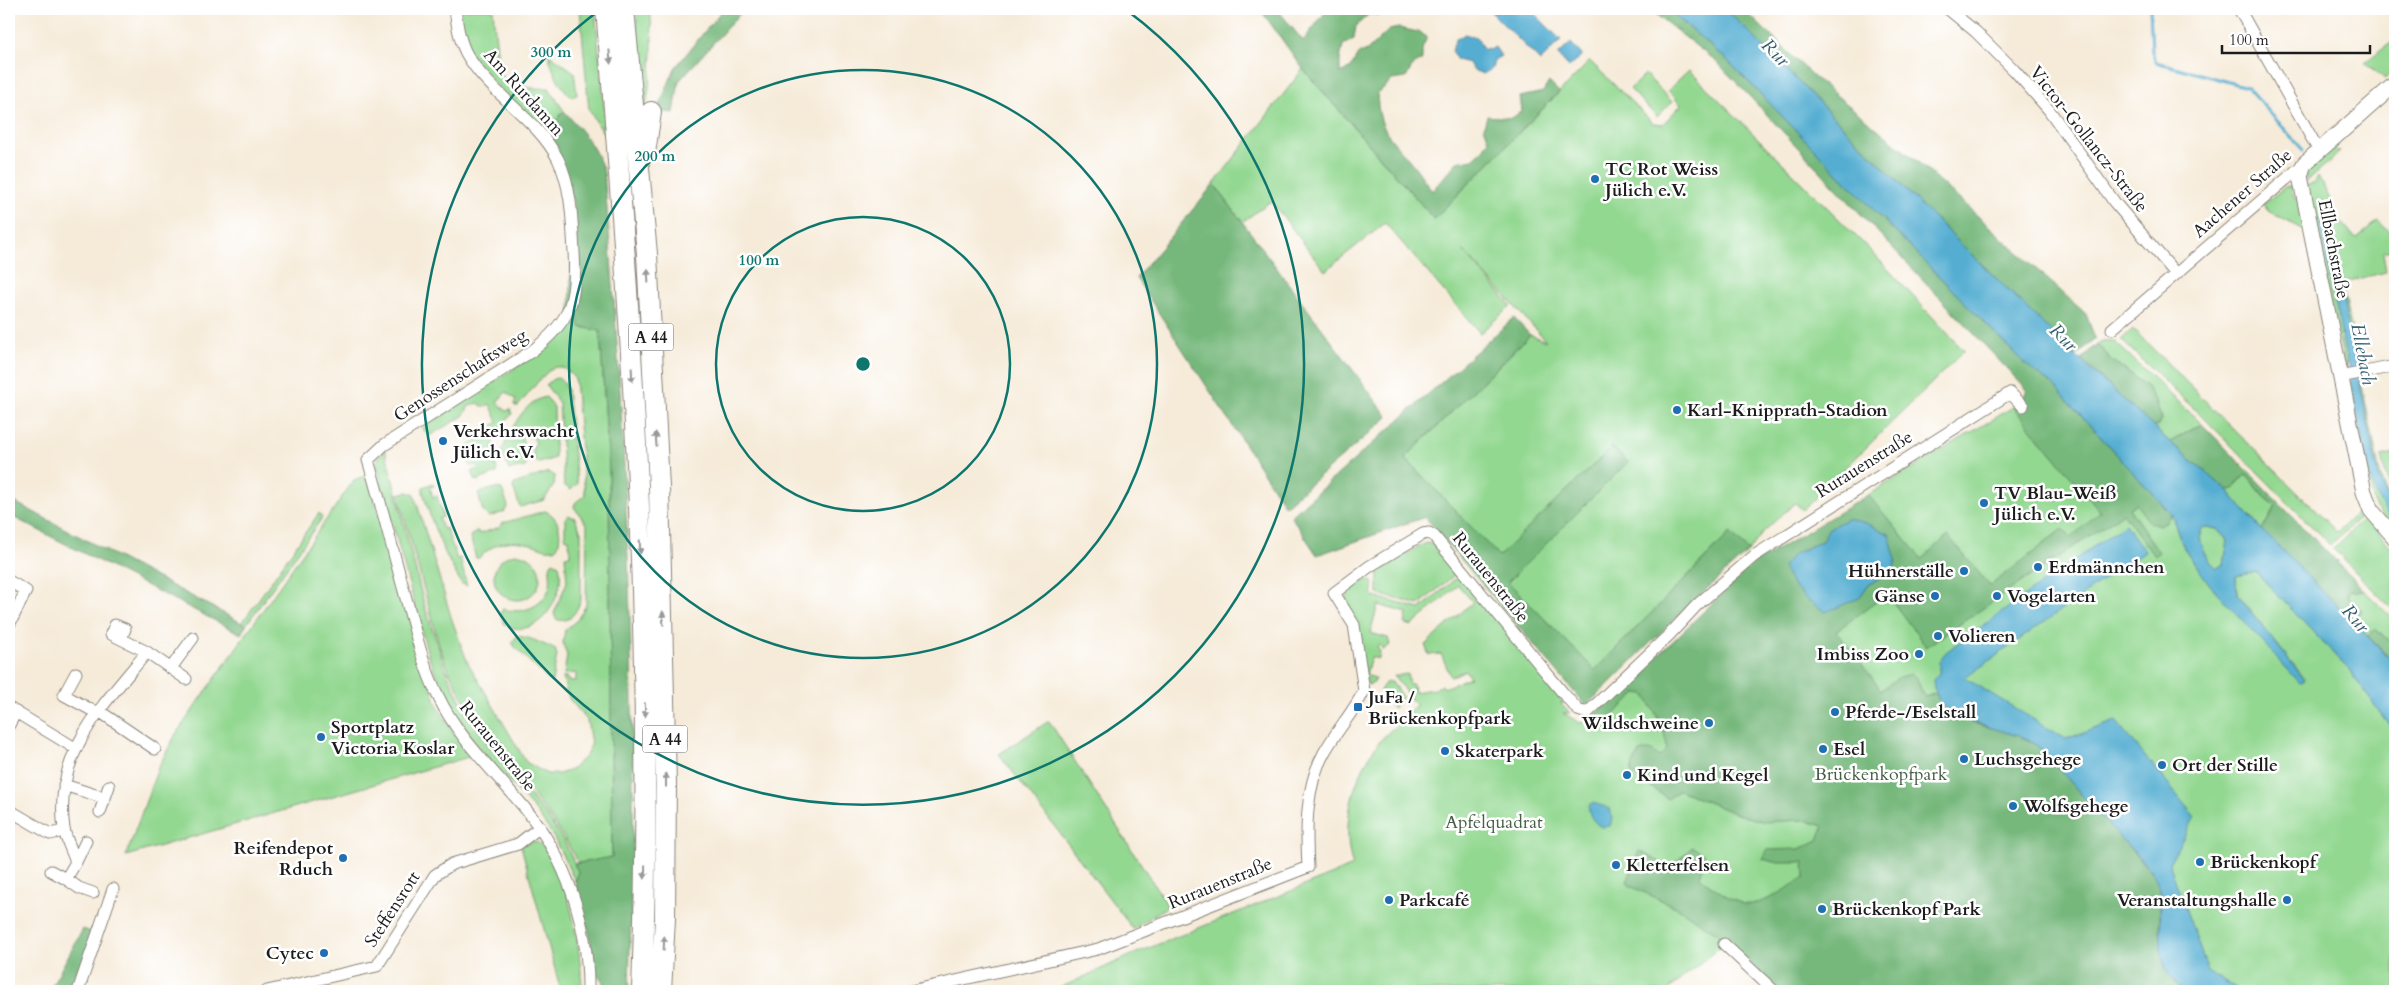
<svg xmlns="http://www.w3.org/2000/svg" width="2404" height="1000" font-family="Cardo,serif">
<rect width="100%" height="100%" fill="#fff"/>
<filter id="ink" filterUnits="userSpaceOnUse"><feTurbulence type="fractalNoise" baseFrequency=".02" numOctaves="2"/><feDisplacementMap in="SourceGraphic" scale="10" xChannelSelector="R" yChannelSelector="G"/><feConvolveMatrix kernelMatrix="1 2 1 2 8 2 1 2 1" color-interpolation-filters="sRGB"/></filter>
<filter id="wash" filterUnits="userSpaceOnUse"><feTurbulence type="fractalNoise" baseFrequency=".0096" numOctaves="4" result="noise"/><feDisplacementMap in="SourceGraphic" scale="20" xChannelSelector="R" yChannelSelector="G"/><feGaussianBlur stdDeviation="1.12" result="paint"/><feColorMatrix in="noise" values="0 0 0 0 0 0 0 0 0 0 0 0 0 0 0 0 0 1.4 0 .05"/><feComposite in="paint" operator="in"/></filter>
<g filter="url(#wash)">
<rect width="100%" height="100%" fill="#f6ebd9"/>
<path fill="#93d891" stroke="#587a56" d="M457,9H493L499,74C514,88 529,89 549,88L564,111L544,135L485,74L468,51Z
M580,9H595L607,139L589,110Z
M636,9H650C654,43 652,77 645,111Z
M2395,40V69L2385,79L2365,62Z
M548,53L574,72L577,95L571,97C559,85 552,70 548,53Z
M1590,61L1653,123L1663,124L1681,105L1668,90L1689,70L1869,249L1964,351L1803,510L1795,503L1763,532L1749,551L1730,533L1595,670L1507,582L1499,557L1405,458L1530,335L1546,341L1462,249L1511,306L1480,333L1385,223L1325,271L1271,201L1242,222L1214,184L1303,69L1434,219Z
M1645,74L1672,102L1657,117L1630,89Z
M2333,147L2340,152L2306,182V169Z
M2318,176L2333,205L2330,208L2356,239L2378,221L2392,234L2395,231V249L2383,252L2386,272L2341,283L2359,362L2344,364L2306,186L2315,182Z
M2285,187H2291L2294,198L2300,199L2307,232L2268,211L2263,204Z
M570,317H579L581,327L600,330L609,471L612,858L578,863L565,839L547,813L480,728L452,678L440,648L398,494L407,492L414,494L452,620L467,661L526,762L547,774H559L571,770L586,756L591,744L587,720L570,700L566,691L563,677H567L568,681H576V673L564,674L567,656L563,643L565,630L577,620L586,605L587,525L574,507L575,503L585,495L575,379C570,373 565,366 556,367C546,368 526,398 518,406H515L514,404L516,400L506,392L497,402L507,411L510,409L512,414C501,427 490,439 493,457C495,463 497,467 497,473L476,481L472,471L478,469L477,465L470,466L468,462L475,459L474,455L458,458L457,454L491,431L489,428L498,422L490,404L484,407L478,403L469,406L463,416L429,436L422,428L535,355L562,333L568,327Z
M2133,329L2337,532L2358,511L2363,512L2364,515L2330,545L2206,420L2121,340Z
M2110,340L2115,342L2202,424L2170,442L2153,427L2158,426L2161,419L2156,402L2147,387L2113,361L2097,344Z
M558,378L564,383L567,389L577,484L571,490L564,485L559,403L546,385L553,379Z
M2361,381L2382,482L2390,500L2395,506V531L2375,507L2348,387L2350,383Z
M546,397L554,407L555,458L539,463L535,460L532,448L536,444L534,438L529,437L527,434L521,435L528,461L525,467L509,470L502,451C510,432 523,401 546,397Z
M2044,398L2165,523L2171,514L2184,548L2195,564L2302,681L2305,679L2237,594L2236,576L2256,572L2348,669L2395,733V991H1794L1734,935L1667,991H1053L1134,954L1353,866C1341,829 1351,786 1371,754C1379,739 1393,728 1406,717L1404,714L1416,706L1394,676L1407,674L1409,684H1413L1414,692L1434,689L1442,685L1444,688L1470,677L1465,670L1451,677L1441,654L1429,655L1425,645L1473,602L1458,585L1412,626L1405,624L1407,613L1378,605L1370,633L1388,638L1390,645L1383,650L1380,645L1377,647L1380,652L1379,659L1371,657L1366,675L1375,678L1374,683L1368,685L1345,601C1349,590 1358,584 1368,579C1376,583 1373,589 1372,596L1420,609L1461,574L1564,703H1560L1570,713H1563L1580,723L1585,722L1603,706L1606,710L1766,561L1868,495L2013,407Z
M385,449L425,607L449,678L469,717L497,756L547,816L564,841L579,873L575,881L552,834L535,810L477,746L443,692L429,658L378,470L376,461Z
M2395,454V487L2388,484L2381,457Z
M549,472L555,476L554,485L544,500L520,507L513,487L514,484Z
M367,475L437,705L454,734L472,756L126,856L158,768L176,734L354,480Z
M2246,475L2265,497L2276,506L2262,530L2228,491L2235,488L2236,485Z
M433,483L434,486L430,487L433,497L437,496L443,517L439,519L443,529L446,528L457,559L460,558L467,586L462,584C444,555 432,525 423,492V487Z
M495,488L502,489L508,506L504,512L490,517L483,512L478,493Z
M545,511C559,516 563,534 557,548C549,551 542,548 534,545C511,538 496,541 479,558H476L470,536L478,531L479,534L500,527L503,523Z
M319,513L322,517L320,521L246,625L242,623Z
M568,515L575,518L581,532V598C578,610 570,625 556,619L554,613L567,582L565,556L570,555L569,539L565,538V519Z
M2366,517L2395,552V612L2333,549Z
M2208,527L2217,529L2228,541L2224,564L2217,568C2207,561 2197,540 2201,528Z
M1427,543C1441,547 1450,560 1459,571L1419,605L1378,594V572L1419,546Z
M494 577a23 23 0 1 1 46 0a23 23 0 1 1-46 0Z
M553,562L559,565C567,594 539,642 505,625L500,613L503,609C522,615 546,606 550,585C552,577 547,567 553,562Z
M2351,589L2356,591L2364,590L2395,621V646L2375,629L2368,636L2351,620L2361,611L2349,597L2348,592Z
M517,636C534,638 539,643 555,649L557,655L552,681L548,680L515,647L512,642Z
M1386,682H1392L1403,698L1393,708L1380,690Z
M1049,721L1168,906L1133,929L999,754Z
M534,841C568,851 582,960 582,991H561L521,846Z"/>
<path fill="#76b87b" stroke="#496a4c" fill-rule="evenodd" d="M723,9H744L679,81L674,113L657,111L675,68Z
M1260,9H1277L1303,41L1328,9H1384L1380,15L1369,14L1356,26L1354,39L1343,45L1340,60V73L1350,69L1358,54L1369,49L1389,30L1399,28L1418,32L1427,37L1422,49V60L1413,65L1406,78L1392,80L1377,94C1379,131 1389,136 1411,162C1419,171 1425,182 1432,191L1457,162L1473,159L1482,151L1489,140L1484,127L1487,116L1512,118L1522,111L1520,97L1543,92L1549,82L1559,92L1434,219L1303,69Z
M1649,9H1667L1726,59L2024,363L2055,387L2171,514L2165,523L2159,526L2150,523L2136,504L2129,508L2159,552L2154,556L2123,513L1926,647L1887,594L1836,631L1881,690L1899,677L1911,674L1917,678L1924,697L1936,693C1951,729 1997,724 2028,740C2033,742 2039,747 2044,751L2157,879L2160,889C2160,924 2156,963 2181,991H1780L1718,934L1678,908L1630,886L1627,882L1639,851L1666,865L1676,862L1692,847L1705,854L1700,878C1713,886 1727,898 1741,903C1758,910 1791,886 1805,877L1804,862H1773L1763,859L1767,850L1799,849L1818,840L1823,826L1804,820L1765,822L1739,815L1679,790L1668,799L1631,773L1633,764L1640,752C1649,748 1653,750 1659,757L1667,749C1666,730 1654,710 1644,694L1637,693L1605,722L1596,715L1753,564L1868,495L1922,559L1948,536L1990,586L2063,529L2071,538L2100,511L2013,407L2028,391L1718,63ZM1822,541L1893,571L1868,585L1859,598L1794,554Z
M1726,9H1743L1815,78L1918,162L2086,314L2095,339L2076,356L1930,214Z
M564,111C581,130 597,148 604,173C622,379 632,587 633,794C634,860 630,925 629,991H605L602,980L595,974L589,933L575,881L579,873L574,864L612,857L609,471L600,331L580,327L578,317H570L573,202L544,135Z
M1214,184L1388,417L1285,506L1136,278Z
M1514,318L1530,335L1405,458L1499,556L1612,447L1628,462L1508,582L1595,670L1730,533L1749,551L1689,605L1586,706L1425,517L1317,555L1291,516Z
M2097,344L2113,361L2147,387L2156,402L2161,419L2158,426L2153,427L2081,359Z
M2202,424L2364,590L2356,591L2351,589L2348,592L2349,597L2362,611L2351,620L2262,530L2276,506L2265,497L2246,475L2236,484L2235,488L2228,491L2170,442Z
M9,499L242,623L246,625L241,634L9,515Z
M2375,629L2395,646V664L2368,636Z
M83,929L94,933L73,991H49Z"/>
<path fill="#54aed2" stroke="#386577" fill-rule="evenodd" d="M1488,9H1530L1561,40L1540,61Z
M1667,9H1726L1930,214L2076,356L2170,442L2228,491L2262,530L2395,664V733L2348,669L2256,572L2236,576L2237,594L2305,680L2300,683L2210,585L2184,548L2171,514L2055,387L2024,363L1726,59ZM2208,527L2217,529L2228,541L2224,564L2217,568C2207,561 2197,540 2201,528Z
M1465,34L1477,38L1484,50L1487,48L1489,50L1495,47L1501,56L1494,60L1492,69L1483,74L1473,70L1469,63L1457,60L1452,52L1455,40Z
M1571,43L1582,55L1569,67L1558,55Z
M2327,221L2380,482C2388,500 2395,503 2395,524C2380,507 2373,490 2368,468L2319,222Z
M1847,519L1866,523L1889,534L1896,560L1893,572L1868,585L1859,598L1826,612C1806,600 1791,589 1783,566L1794,554L1822,541L1829,528Z
M2125,524L2145,551L1965,678L2066,739L2116,721L2195,817L2169,863L2208,971L2241,991H2181L2166,969L2161,954L2160,889L2151,870L2096,812L2044,751L2028,739L1962,719L1948,711L1939,700L1934,688L1933,680L1939,673V661L1946,652Z
M1592,803L1610,808L1612,819L1610,826L1602,827C1594,824 1587,813 1589,805Z"/>
<g fill="none" stroke-linecap="round" stroke-linejoin="round">
<path stroke="#54aed2" stroke-width="3" d="M2150,9L2152,52L2156,62L2247,87L2303,150"/>
</g>
</g>
<g filter="url(#ink)">
<g fill="none" stroke-linecap="round" stroke-linejoin="round">
<defs>
<path id="minor" d="M455,9C457,24 459,39 466,53C489,94 536,117 558,159C572,188 572,221 574,252C577,301 571,321 532,351L384,445L368,460C382,507 394,555 407,602C416,634 423,666 438,696C458,738 493,770 523,806C566,857 589,924 588,991
M1948,9L1976,32L2014,70L2049,110L2115,203L2176,274
M2239,9L2319,151
M2112,329L2304,164
M2340,377L2395,366
M9,581L26,591L9,625
M121,638L125,629L115,625L111,634L147,652
M171,668L193,638
M76,673L64,695L97,713
M9,708L75,748
M99,711L155,749
M9,725L16,712
M64,785L105,798
M9,810L50,834L64,831
M100,812L109,786
M76,862L86,841
M51,871L66,879
M93,893L79,888L66,879L76,862C72,851 66,840 64,829C53,753 103,706 147,652L186,679
M1724,944L1774,991
M78,991L113,889
M267,991L377,966L435,875L452,864L518,844L540,827
M911,991L1098,949L1308,867C1306,829 1305,787 1324,753C1336,731 1353,713 1364,691L1354,625L1334,593L1370,566L1423,534L1429,533L1434,536L1563,693L1578,710L1587,713L1670,634L1697,605L1754,556L2010,393L2023,406"/>
<path id="secondary" d="M2395,84L2304,164L2300,176L2364,492L2371,510L2395,538"/>
<path id="motorway" d="M606,9C633,335 654,663 642,991
M624,9L647,254L659,487L666,784L665,919L661,991
M645,153L651,112"/>
</defs>
<use href="#minor" stroke="#89847a" stroke-width="13"/>
<use href="#secondary" stroke="#89847a" stroke-width="17"/>
<use href="#motorway" stroke="#89847a" stroke-width="22"/>
<use href="#minor" stroke="#fff" stroke-width="11"/>
<use href="#secondary" stroke="#fff" stroke-width="15"/>
<use href="#motorway" stroke="#fff" stroke-width="20"/>
</g>
<defs><path id="oneway-solid" d="M-6-.8H1V-3.2L6.5 0L1 3.2V.8H-6Z" transform="scale(1.25)"/></defs>
<g fill="#999">
<use href="#oneway-solid" transform="translate(610 57) rotate(85)"/>
<use href="#oneway-solid" transform="translate(648 276) rotate(-93)"/>
<use href="#oneway-solid" transform="translate(632 375) rotate(87)"/>
<use href="#oneway-solid" transform="translate(656 439) rotate(-93)"/>
<use href="#oneway-solid" transform="translate(640 547) rotate(88)"/>
<use href="#oneway-solid" transform="translate(663 618) rotate(-92)"/>
<use href="#oneway-solid" transform="translate(645 710) rotate(89)"/>
<use href="#oneway-solid" transform="translate(666 780) rotate(-90)"/>
<use href="#oneway-solid" transform="translate(645 872) rotate(91)"/>
<use href="#oneway-solid" transform="translate(664 943) rotate(-87)"/>
</g>
</g>
<g fill="none" stroke="#0f766e" stroke-width="2.5">
<circle cx="863" cy="364" r="147"/>
<circle cx="863" cy="364" r="294"/>
<path d="M1125 9A441 441 0 1 1 601 9"/>
</g>
<g fill="#1f6fb2" stroke="#fff" stroke-width="2">
<circle cx="1595" cy="179" r="5"/>
<circle cx="1677" cy="410" r="5"/>
<circle cx="443" cy="441" r="5"/>
<circle cx="1984" cy="503" r="5"/>
<circle cx="2038" cy="567" r="5"/>
<circle cx="1964" cy="571" r="5"/>
<circle cx="1935" cy="596" r="5"/>
<circle cx="1997" cy="596" r="5"/>
<circle cx="1938" cy="636" r="5"/>
<circle cx="1919" cy="654" r="5"/>
<rect x="1353" y="702" width="10" height="10" rx="2.5"/>
<circle cx="1835" cy="712" r="5"/>
<circle cx="1709" cy="723" r="5"/>
<circle cx="321" cy="737" r="5"/>
<circle cx="1823" cy="749" r="5"/>
<circle cx="1445" cy="751" r="5"/>
<circle cx="1964" cy="759" r="5"/>
<circle cx="2162" cy="765" r="5"/>
<circle cx="1627" cy="775" r="5"/>
<circle cx="2013" cy="806" r="5"/>
<circle cx="343" cy="858" r="5"/>
<circle cx="2200" cy="862" r="5"/>
<circle cx="1616" cy="865" r="5"/>
<circle cx="1389" cy="900" r="5"/>
<circle cx="2287" cy="900" r="5"/>
<circle cx="1822" cy="909" r="5"/>
<circle cx="324" cy="953" r="5"/>
</g>
<g text-anchor="middle" stroke-width="5" stroke-linejoin="round" paint-order="stroke">
<g fill="#fff" stroke="#606060" stroke-width="1">
<rect x="628.5" y="323.5" width="45" height="27" rx="4"/>
<rect x="642.5" y="725.5" width="45" height="27" rx="4"/>
</g>
<g font-size="16" font-weight="bold" fill="#1c1c1c">
<text x="651" y="343">A 44</text>
<text x="665" y="745">A 44</text>
</g>
<g font-size="18" fill="#1c1c1c" stroke="#fff">
<text transform="translate(524 92) rotate(48)" y="6">Am Rurdamm</text>
<text transform="translate(2089 139) rotate(52)" y="6">Victor-Gollancz-Straße</text>
<text transform="translate(2242 193) rotate(-41)" y="6">Aachener Straße</text>
<text transform="translate(2334 249) rotate(79)" y="6">Ellbachstraße</text>
<text transform="translate(460 375) rotate(-33)" y="6">Genossenschaftsweg</text>
<text transform="translate(1864 464) rotate(-32)" y="6">Rurauenstraße</text>
<text transform="translate(1491 577) rotate(51)" y="6">Rurauenstraße</text>
<text transform="translate(498 746) rotate(51)" y="6">Rurauenstraße</text>
<text transform="translate(1220 883) rotate(-22)" y="6">Rurauenstraße</text>
<text transform="translate(392 909) rotate(-57)" y="6">Steffensrott</text>
</g>
<g font-size="18" font-weight="bold" fill="#1c1c1c" stroke="#fff" text-anchor="start">
<text x="1605" y="175">TC Rot Weiss<tspan x="1605" dy="21">Jülich e.V.</tspan></text>
<text x="1687" y="416">Karl-Knipprath-Stadion</text>
<text x="453" y="437">Verkehrswacht<tspan x="453" dy="21">Jülich e.V.</tspan></text>
<text x="1994" y="499">TV Blau-Weiß<tspan x="1994" dy="21">Jülich e.V.</tspan></text>
<text x="2048" y="573">Erdmännchen</text>
<text x="1954" y="577" text-anchor="end">Hühnerställe</text>
<text x="1925" y="602" text-anchor="end">Gänse</text>
<text x="2007" y="602">Vogelarten</text>
<text x="1948" y="642">Volieren</text>
<text x="1909" y="660" text-anchor="end">Imbiss Zoo</text>
<text x="1368" y="703">JuFa /<tspan x="1368" dy="21">Brückenkopfpark</tspan></text>
<text x="1845" y="718">Pferde-/Eselstall</text>
<text x="1699" y="729" text-anchor="end">Wildschweine</text>
<text x="331" y="733">Sportplatz<tspan x="331" dy="21">Victoria Koslar</tspan></text>
<text x="1833" y="755">Esel</text>
<text x="1455" y="757">Skaterpark</text>
<text x="1974" y="765">Luchsgehege</text>
<text x="2172" y="771">Ort der Stille</text>
<text x="1637" y="781">Kind und Kegel</text>
<text x="2023" y="812">Wolfsgehege</text>
<text x="333" y="854" text-anchor="end">Reifendepot<tspan x="333" dy="21">Rduch</tspan></text>
<text x="2210" y="868">Brückenkopf</text>
<text x="1626" y="871">Kletterfelsen</text>
<text x="1399" y="906">Parkcafé</text>
<text x="2277" y="906" text-anchor="end">Veranstaltungshalle</text>
<text x="1832" y="915">Brückenkopf Park</text>
<text x="314" y="959" text-anchor="end">Cytec</text>
</g>
<g font-size="18" fill="#465e45" stroke="#fff">
<text x="1881" y="780">Brückenkopfpark</text>
<text x="1494" y="828">Apfelquadrat</text>
</g>
<g font-size="19" font-style="italic" fill="#355e6e" stroke="#fff">
<text transform="translate(1776 52) rotate(45)" y="7">Rur</text>
<text transform="translate(2064 337) rotate(45)" y="7">Rur</text>
<text transform="translate(2364 354) rotate(79)" y="7">Ellebach</text>
<text transform="translate(2356 618) rotate(49)" y="7">Rur</text>
</g>
</g>
<circle cx="863" cy="364" r="8" fill="#0f766e" stroke="#fff" stroke-width="2.5"/>
<g font-size="15" text-anchor="middle" font-weight="bold" fill="#0f766e" stroke="#fff" stroke-width="5" stroke-linejoin="round" paint-order="stroke">
<text x="551" y="57">300 m</text>
<text x="655" y="161">200 m</text>
<text x="759" y="265">100 m</text>
</g>
<rect width="2404" height="1000" fill="none" stroke="#fff" stroke-width="30"/>
<path d="M2222 45v8h148v-8" fill="none" stroke="#1c1c1c" stroke-width="2.5"/>
<text x="2229" y="45" font-size="15" fill="#1c1c1c" stroke="#ffffff" stroke-width="4" paint-order="stroke">100 m</text>
</svg>
